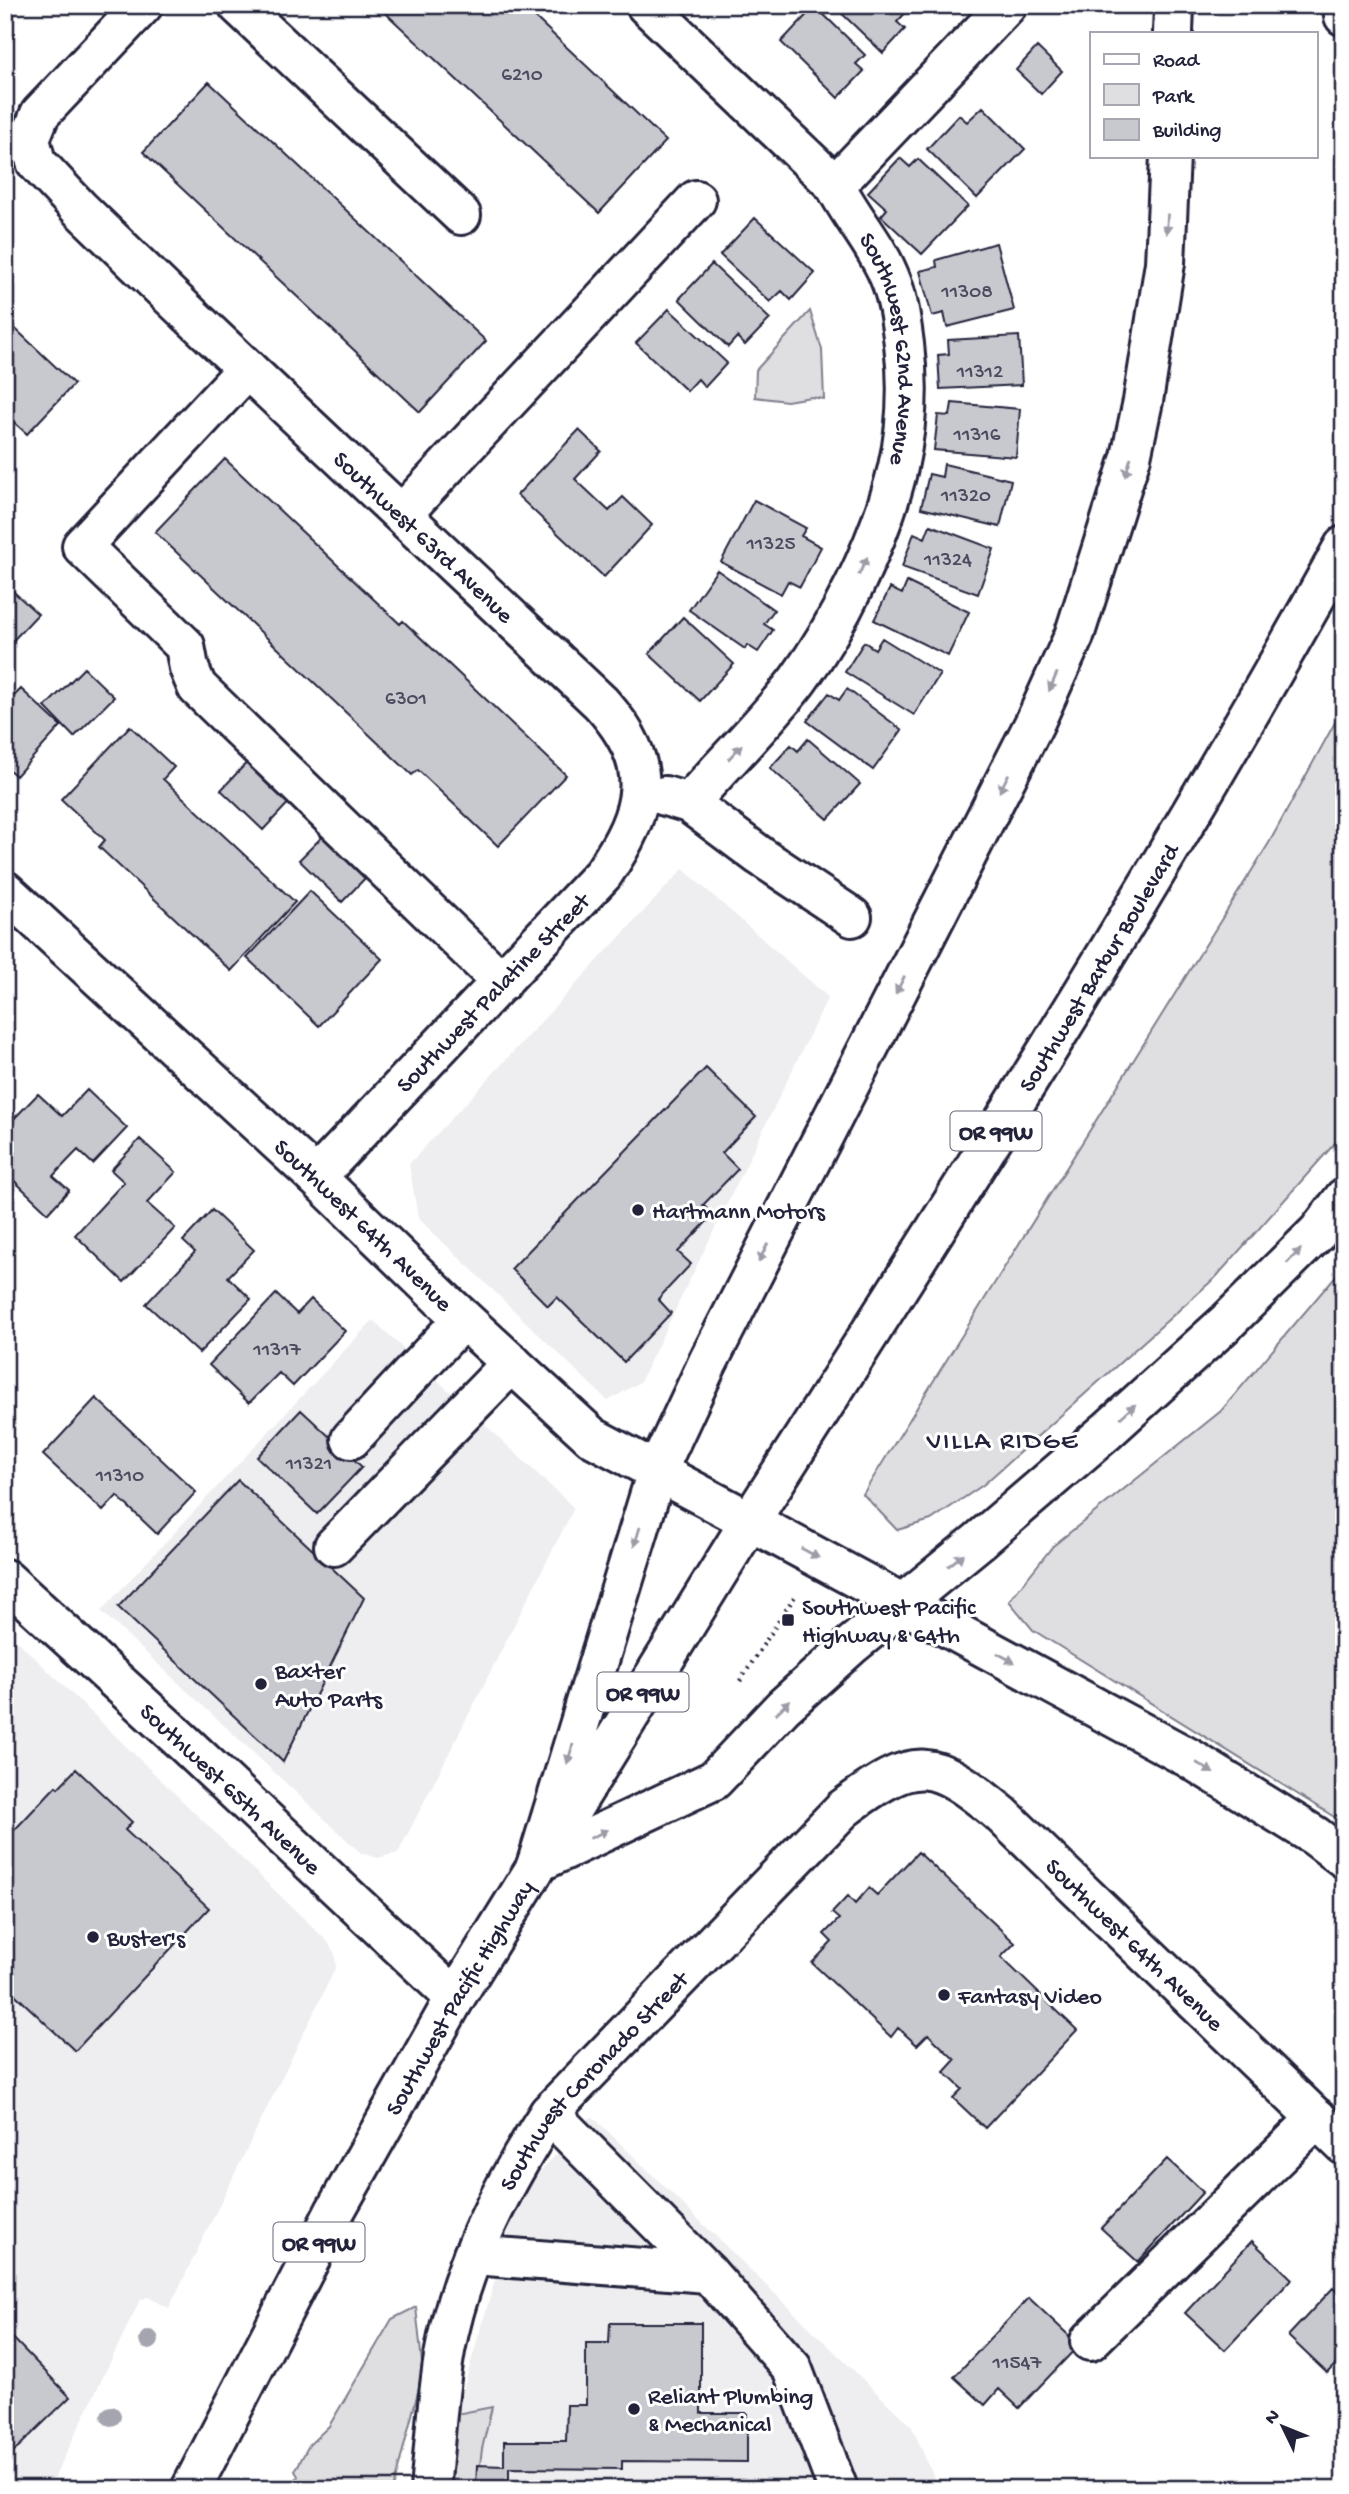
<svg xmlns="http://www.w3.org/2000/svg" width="1349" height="2494" font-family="'Gochi Hand',sans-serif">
<rect width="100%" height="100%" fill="#fff"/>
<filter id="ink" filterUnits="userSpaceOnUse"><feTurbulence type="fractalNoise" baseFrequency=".0143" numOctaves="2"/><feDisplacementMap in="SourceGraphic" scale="14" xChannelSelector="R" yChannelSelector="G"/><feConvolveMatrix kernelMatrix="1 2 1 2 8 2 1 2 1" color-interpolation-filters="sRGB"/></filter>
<g filter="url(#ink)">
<path fill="#eeeef1" d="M683,869L828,997L640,1382L608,1401L418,1218L409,1164Z
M373,1320L574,1508L398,1853L378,1858L361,1853L101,1611Z
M5,1629L327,1941L335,1954L336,1967L169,2308L148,2297L140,2300L49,2489H5Z
M592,2116L912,2427L939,2489H477L482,2449L492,2407L456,2414L520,2193Z"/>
<path fill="#dfdfe2" stroke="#80808e" stroke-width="2" d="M810,311L822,350L824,399L811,397L787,401L755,397L756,370Z
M1344,706V1133L1216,1277L983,1485L931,1520L897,1530L863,1494L1269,843Z
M1344,1266V1823L1033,1630L1009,1601L1053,1546L1221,1411Z
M416,2307L423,2372L393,2489H292L298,2476L295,2471L309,2445L329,2426L392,2319Z
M492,2407L482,2449L477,2489H452L456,2414Z"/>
<path fill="#c8c8cf" stroke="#22223b" stroke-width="2" d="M377,5H522L666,141L599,213Z
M833,5H903L908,10L897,22L905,29L883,53Z
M815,6L865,55L856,64L864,71L838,98L781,42Z
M1037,47L1062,71L1041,94L1016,70Z
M209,82L486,341L420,412L143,152Z
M983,107L1025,149L977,198L927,149L959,115L967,122Z
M900,158L910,167L918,159L968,206L922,254L881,216L887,209L868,192Z
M755,218L815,273L791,300L782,291L770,302L720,255Z
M996,243L1014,310L947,327L944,313L932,316L920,271L937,267L936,260Z
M712,264L770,319L745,345L737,337L728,347L679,299Z
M669,309L727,363L705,387L698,379L687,391L636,343Z
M5,319L74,384L27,434L5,414Z
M1019,336L1022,385L940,389L938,355L949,354L948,340Z
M952,403L1020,409L1016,457L934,450L938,415L950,416Z
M579,430L601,451L575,479L609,511L623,497L652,525L604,577L517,495Z
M225,459L400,624L403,621L566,775L498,846L418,770L412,775L155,532Z
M944,464L1011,480L1000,527L921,508L929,474L942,477Z
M754,500L806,528L801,536L821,547L800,587L788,581L781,594L721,562Z
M930,525L994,549L978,594L902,567L914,533L925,538Z
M717,570L774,610L764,624L773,630L758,652L747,645L745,649L689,610Z
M907,582L969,612L948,656L874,620L890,588L902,594Z
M5,584L38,614L5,649Z
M683,617L734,664L700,701L649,654Z
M882,638L940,674L914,715L845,672L864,642L875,649Z
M84,668L114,697L74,737L45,707Z
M21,689L61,726L16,776L5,766V705Z
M847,689L902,730L873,770L807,721L829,693L839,700Z
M130,726L174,767L163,779L295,902L231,971L99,847L105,840L61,799Z
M808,739L860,784L828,819L770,768L791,745L798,751Z
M252,757L294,797L263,830L221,790Z
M329,830L371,872L342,902L299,860Z
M310,891L382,959L319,1026L247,958Z
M706,1068L756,1117L722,1153L738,1169L703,1205L713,1215L678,1252L691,1264L658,1299L671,1313L624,1362L557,1297L548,1306L511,1269Z
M87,1090L127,1128L93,1164L78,1150L53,1176L69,1190L48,1213L5,1172V1128L38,1094L62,1116Z
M140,1139L176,1172L147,1203L175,1228L124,1282L75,1235L124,1182L111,1170Z
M212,1210L254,1250L228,1277L251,1299L199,1353L146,1304L195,1252L183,1241Z
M276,1294L297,1314L311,1299L345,1331L293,1386L279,1373L249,1403L209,1365Z
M96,1398L196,1492L157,1534L117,1496L103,1511L43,1455Z
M301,1410L362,1467L317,1514L257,1457Z
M238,1480L364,1598L283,1762L118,1607Z
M76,1769L132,1822L125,1830L209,1908L75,2051L5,1985V1978L11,1972L5,1967V1840L56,1786L58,1788Z
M918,1852L1015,1943L1001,1957L1077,2030L985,2128L953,2098L962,2089L944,2072L955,2060L928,2034L917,2045L898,2028L891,2037L812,1963L832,1942L824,1934L839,1919L832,1913L848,1896L855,1904L869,1888L877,1895Z
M1167,2159L1203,2192L1138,2262L1101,2228Z
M1252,2241L1292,2279L1225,2350L1185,2313Z
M1333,2288L1344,2298V2356L1327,2373L1288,2336Z
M1029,2298L1079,2345L1019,2408L999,2389L985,2405L954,2377Z
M610,2323H701V2413H747V2462L622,2461V2469L509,2468V2489H476L477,2465L504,2466V2441H566L567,2405H586V2343H609Z
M5,2330L70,2397L7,2458L5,2457Z"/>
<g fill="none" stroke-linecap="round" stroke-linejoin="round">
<defs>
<g id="minor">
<path id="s1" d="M143,5L40,114L30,139L36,162L80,209L171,297L601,703C657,765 647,809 603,874L316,1177"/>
<path d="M238,5L461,215"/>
<path id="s2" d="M646,5L835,185C851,217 876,244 889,276C898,297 901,321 904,344C915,434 893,504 855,584C839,617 820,650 798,680C765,723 725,762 689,803"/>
<path d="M835,185L1007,5"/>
<path d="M247,369L82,546L185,646L189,668L197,687L502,982"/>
<path d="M402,514L696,200"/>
<path d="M665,796L689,803L760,856L852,917"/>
<path id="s3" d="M5,891L316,1177L446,1303L592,1437L750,1521"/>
<path d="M351,1439L463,1319"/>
<path d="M334,1546L512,1363"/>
<path id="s4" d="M5,1579L185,1744L455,1998"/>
<path d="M549,2113L708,2273"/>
<path d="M473,2255L708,2273L792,2368L838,2489"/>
<path d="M1090,2341L1317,2118"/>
<path id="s5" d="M430,2489C435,2443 437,2396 445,2351C461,2264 502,2186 549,2113L843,1809C917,1753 933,1758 1002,1815L1344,2145"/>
</g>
<g id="major">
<path id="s6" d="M750,1521C955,1201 1160,879 1344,546"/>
</g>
<g id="highway">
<path d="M1343,5L1344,16"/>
<path d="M1173,33L1174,5"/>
<path d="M537,1863L657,1471L708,1362L1035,722L1074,636L1131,457L1143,401L1165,263L1170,156"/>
<path d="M537,1863L714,1780L783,1707L853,1644L979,1541L1107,1431L1227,1322L1318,1232L1344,1198"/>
<path id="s7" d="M191,2489L335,2211L455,1998L750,1521L1189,1758L1315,1836L1344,1858"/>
</g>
</defs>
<use href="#minor" stroke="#22223b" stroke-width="44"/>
<use href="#major" stroke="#22223b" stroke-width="44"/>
<use href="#highway" stroke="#22223b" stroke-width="44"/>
<path stroke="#22223b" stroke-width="4.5" stroke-dasharray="2 5" stroke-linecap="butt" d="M808,1603L822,1616
M740,1681L797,1593"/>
<use href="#minor" stroke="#fff" stroke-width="38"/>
<use href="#major" stroke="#fff" stroke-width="38"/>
<use href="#highway" stroke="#fff" stroke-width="38"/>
</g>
<g fill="#a5a5af">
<circle cx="149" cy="2340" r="10"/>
<circle cx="111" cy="2416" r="10"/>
</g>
<defs><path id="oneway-solid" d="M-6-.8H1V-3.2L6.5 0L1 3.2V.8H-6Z" transform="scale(1.75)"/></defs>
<g fill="#9c9ca7">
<use href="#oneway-solid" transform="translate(1167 224) rotate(93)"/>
<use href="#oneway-solid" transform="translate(1128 467) rotate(107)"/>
<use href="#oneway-solid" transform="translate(863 566) rotate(-65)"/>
<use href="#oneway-solid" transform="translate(1053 682) rotate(114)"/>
<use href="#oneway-solid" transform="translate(735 752) rotate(-47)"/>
<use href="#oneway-solid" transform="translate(1004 783) rotate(117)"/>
<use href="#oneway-solid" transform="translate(900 985) rotate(117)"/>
<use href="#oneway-solid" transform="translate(763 1253) rotate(117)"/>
<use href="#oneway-solid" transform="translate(1294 1256) rotate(-45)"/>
<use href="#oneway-solid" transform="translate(1128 1411) rotate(-42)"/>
<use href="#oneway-solid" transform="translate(637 1537) rotate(107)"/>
<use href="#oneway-solid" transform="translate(810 1553) rotate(28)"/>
<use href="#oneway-solid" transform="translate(956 1560) rotate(-39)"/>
<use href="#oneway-solid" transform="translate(1006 1658) rotate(28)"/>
<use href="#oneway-solid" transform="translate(783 1707) rotate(-44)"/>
<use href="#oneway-solid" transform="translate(570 1754) rotate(107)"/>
<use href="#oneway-solid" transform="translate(1205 1768) rotate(32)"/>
<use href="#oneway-solid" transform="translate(599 1834) rotate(-25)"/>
</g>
</g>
<g fill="#22223b" stroke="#fff" stroke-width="2.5">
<circle cx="638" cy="1210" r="7"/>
<rect x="781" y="1613" width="14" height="14" rx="3.5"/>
<circle cx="261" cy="1684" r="7"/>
<circle cx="93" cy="1937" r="7"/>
<circle cx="944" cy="1995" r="7"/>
<circle cx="634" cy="2409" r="7"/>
</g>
<g text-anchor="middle" stroke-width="6" stroke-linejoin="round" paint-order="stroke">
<g font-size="21" fill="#4c4c60">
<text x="522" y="80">6210</text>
<text x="967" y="297">11308</text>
<text x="980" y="377">11312</text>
<text x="977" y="440">11316</text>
<text x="966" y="501">11320</text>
<text x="771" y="549">11325</text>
<text x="948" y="565">11324</text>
<text x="406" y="704">6301</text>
<text x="277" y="1355">11317</text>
<text x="309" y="1469">11321</text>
<text x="120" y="1481">11310</text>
<text x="1017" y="2368">11547</text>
</g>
<g fill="#fff" stroke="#646476" stroke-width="2">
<rect x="950.5" y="1111.5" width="91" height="39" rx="5"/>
<rect x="597.5" y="1672.5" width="91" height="39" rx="5"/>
<rect x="273.5" y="2222.5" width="91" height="39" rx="5"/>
</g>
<g font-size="23" font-weight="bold" fill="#22223b">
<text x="996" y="1139">OR 99W</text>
<text x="643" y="1700">OR 99W</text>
<text x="319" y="2250">OR 99W</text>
</g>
<g font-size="24" fill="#22223b" stroke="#fff">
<text dy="8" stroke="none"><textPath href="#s2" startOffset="439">Southwest 62nd Avenue</textPath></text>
<text dy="8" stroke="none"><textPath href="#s1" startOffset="740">Southwest 63rd Avenue</textPath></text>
<text dy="8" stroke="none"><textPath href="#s6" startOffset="654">Southwest Barbur Boulevard</textPath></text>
<text transform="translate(492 992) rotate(-46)" y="8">Southwest Palatine Street</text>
<text dy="8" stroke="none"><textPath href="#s3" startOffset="490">Southwest 64th Avenue</textPath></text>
<text dy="8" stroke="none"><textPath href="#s4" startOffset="308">Southwest 65th Avenue</textPath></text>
<text dy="8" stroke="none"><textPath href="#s5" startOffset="1192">Southwest 64th Avenue</textPath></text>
<text dy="8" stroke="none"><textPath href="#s7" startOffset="560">Southwest Pacific Highway</textPath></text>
<text dy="8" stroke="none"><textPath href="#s5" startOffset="453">Southwest Coronado Street</textPath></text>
</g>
<g font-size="24" fill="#22223b" stroke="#fff" text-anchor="start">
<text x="652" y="1218">Hartmann Motors</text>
<text x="802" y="1614">Southwest Pacific<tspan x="802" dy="28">Highway &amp; 64th</tspan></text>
<text x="275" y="1678">Baxter<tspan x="275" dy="28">Auto Parts</tspan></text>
<text x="107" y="1945">Buster's</text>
<text x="958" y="2003">Fantasy Video</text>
<text x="648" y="2403">Reliant Plumbing<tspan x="648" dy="28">&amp; Mechanical</tspan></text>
</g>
<g font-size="26" letter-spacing="2" fill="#22223b" stroke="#fff">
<text x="1003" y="1448">VILLA RIDGE</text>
</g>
</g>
<rect width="1349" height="2494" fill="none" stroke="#fff" stroke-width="28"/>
<rect x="14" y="14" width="1321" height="2466" fill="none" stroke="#22223b" stroke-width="2.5" filter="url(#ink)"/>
<rect x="1090" y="32" width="228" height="126" fill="#ffffff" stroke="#a7a7b1" stroke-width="2"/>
<rect x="1104" y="54" width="35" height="10" fill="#ffffff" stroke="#a7a7b1" stroke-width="2"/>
<text x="1153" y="66" font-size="21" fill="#22223b">Road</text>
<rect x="1104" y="84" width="35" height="21" fill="#dfdfe2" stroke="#a7a7b1" stroke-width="2"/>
<text x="1153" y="102" font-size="21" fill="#22223b">Park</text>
<rect x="1104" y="119" width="35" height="21" fill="#c8c8cf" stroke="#a7a7b1" stroke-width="2"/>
<text x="1153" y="136" font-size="21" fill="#22223b">Building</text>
<g transform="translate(1283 2427) rotate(313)" stroke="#ffffff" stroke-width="5" paint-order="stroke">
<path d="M0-5L12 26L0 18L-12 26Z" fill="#22223b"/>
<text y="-10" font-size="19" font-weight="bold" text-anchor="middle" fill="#22223b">N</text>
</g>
</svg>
